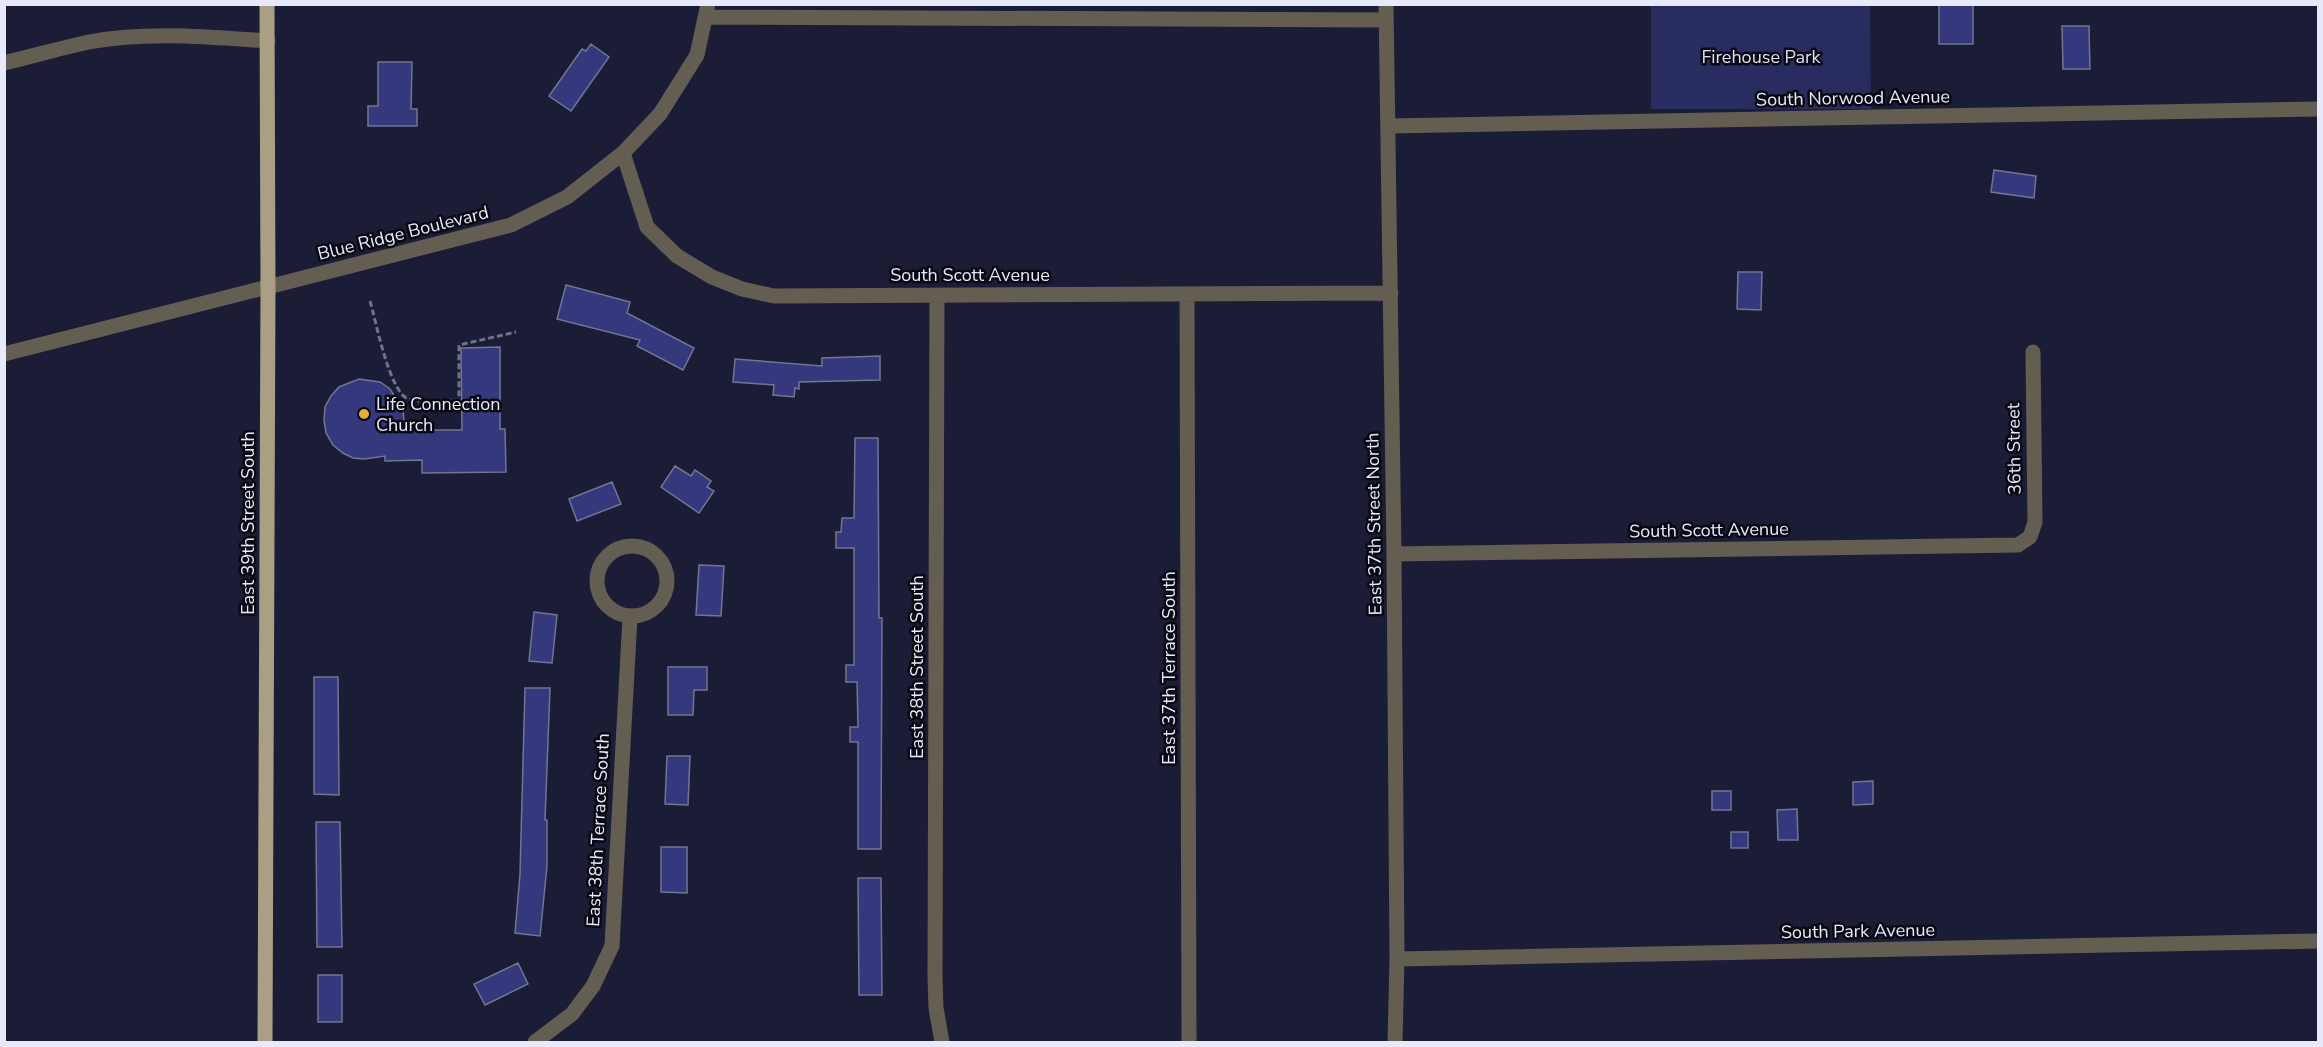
<svg xmlns="http://www.w3.org/2000/svg" width="2323" height="1047" font-family="'Nunito Sans',sans-serif">
<rect width="100%" height="100%" fill="#1a1d35"/>
<path fill="#292c5e" d="M1651,5H1870L1871,109H1651Z"/>
<path fill="#35387c" stroke="#717694" stroke-width="1.5" d="M1939,4H1973V44H1939Z
M2062,26H2089L2090,69H2063Z
M591,44L609,57L571,111L549,96L582,49L586,51Z
M378,62H412L411,109H417V126H368V106H378Z
M1994,170L2036,176L2034,198L1991,192Z
M1738,272H1762L1761,310L1737,309Z
M566,285L630,302L627,313L694,348L683,370L637,346L640,340L557,319Z
M500,347V429H505L506,472L422,473V460L385,461V456L364,459L353,458L343,453L333,445L326,433L324,420L325,407L331,396L339,387L359,379L380,382L390,389L403,409L404,421L423,426V430H462L461,348Z
M880,356V380L799,382V389L795,388L794,397L773,395L774,385L733,382L735,359L822,366V358Z
M855,438H878L879,618H882L881,849H858V742H850V727H858L857,682H846V665H854V548H836V532H841L842,518H854Z
M675,466L691,476L695,470L711,481L707,487L714,491L699,513L661,487Z
M612,482L621,504L577,521L569,499Z
M699,565L724,566L721,616L696,615Z
M534,612L557,615L552,663L529,661Z
M668,667H707V690H694L693,715H668Z
M314,677H338L339,795L314,794Z
M525,688H550L545,820H547V866L540,936L515,933L520,874Z
M667,756H690L688,805L665,804Z
M1873,781V804L1853,805V782Z
M1712,791H1731V810H1712Z
M1797,809L1798,840H1778L1777,810Z
M316,822H340L342,947H317Z
M1731,832H1748V848H1731Z
M661,847H687V893L661,892Z
M858,878H881L882,995H859Z
M518,963L528,984L485,1005L474,984Z
M318,975H342V1022H318Z"/>
<g fill="none" stroke-linecap="round" stroke-linejoin="round">
<path stroke="#707388" stroke-width="3" stroke-dasharray="6 3" stroke-linecap="butt" d="M370,301C376,321 389,391 408,399C423,404 444,400 459,400V345L516,332"/>
<path stroke="#645e52" stroke-width="15" d="M1386,4L1394,554L1397,959L1395,1042
M705,17L1386,20
M4,63C33,56 61,48 89,42C148,31 209,37 268,41
M1388,126L2318,109
M623,153L647,227L677,256L712,277L742,289L774,296L1391,293
M1187,294L1189,1042
M937,295L935,977L936,1008L942,1042
M4,354L511,225L567,197L623,153L660,114L697,55L708,4
M597 581a35 35 0 1 1 70 0a35 35 0 1 1-70 0Z
M1394,554L2018,545L2030,537L2035,522L2033,352
M1397,959L2318,941
M535,1042L572,1014L593,986L612,946L630,617"/>
<path stroke="#aa9e84" stroke-width="15" d="M265,1042L268,287L267,4"/>
</g>
<circle fill="#e0af34" stroke="#070812" stroke-width="2" cx="364" cy="414" r="6"/>
<g text-anchor="middle" stroke-width="5" stroke-linejoin="round" paint-order="stroke">
<g font-size="18" fill="#dde0f5" stroke="#070812">
<text x="1761" y="63">Firehouse Park</text>
</g>
<g font-size="18" fill="#e7eafb" stroke="#070812">
<text transform="translate(1853 98) rotate(-1)" y="6">South Norwood Avenue</text>
<text transform="translate(403 233) rotate(-14)" y="6">Blue Ridge Boulevard</text>
<text x="970" y="281">South Scott Avenue</text>
<text transform="translate(2014 449) rotate(-91)" y="6">36th Street</text>
<text transform="translate(248 523) rotate(-90)" y="6">East 39th Street South</text>
<text transform="translate(1374 524) rotate(-91)" y="6">East 37th Street North</text>
<text transform="translate(1709 530) rotate(-1)" y="6">South Scott Avenue</text>
<text transform="translate(917 667) rotate(-90)" y="6">East 38th Street South</text>
<text transform="translate(1169 668) rotate(-90)" y="6">East 37th Terrace South</text>
<text transform="translate(598 830) rotate(-87)" y="6">East 38th Terrace South</text>
<text transform="translate(1858 931) rotate(-1)" y="6">South Park Avenue</text>
</g>
<g font-size="18" fill="#e7eafb" stroke="#070812" text-anchor="start">
<text x="376" y="410">Life Connection<tspan x="376" dy="21">Church</tspan></text>
</g>
</g>
<rect width="2323" height="1047" fill="none" stroke="#e7eafb" stroke-width="12"/>
</svg>
